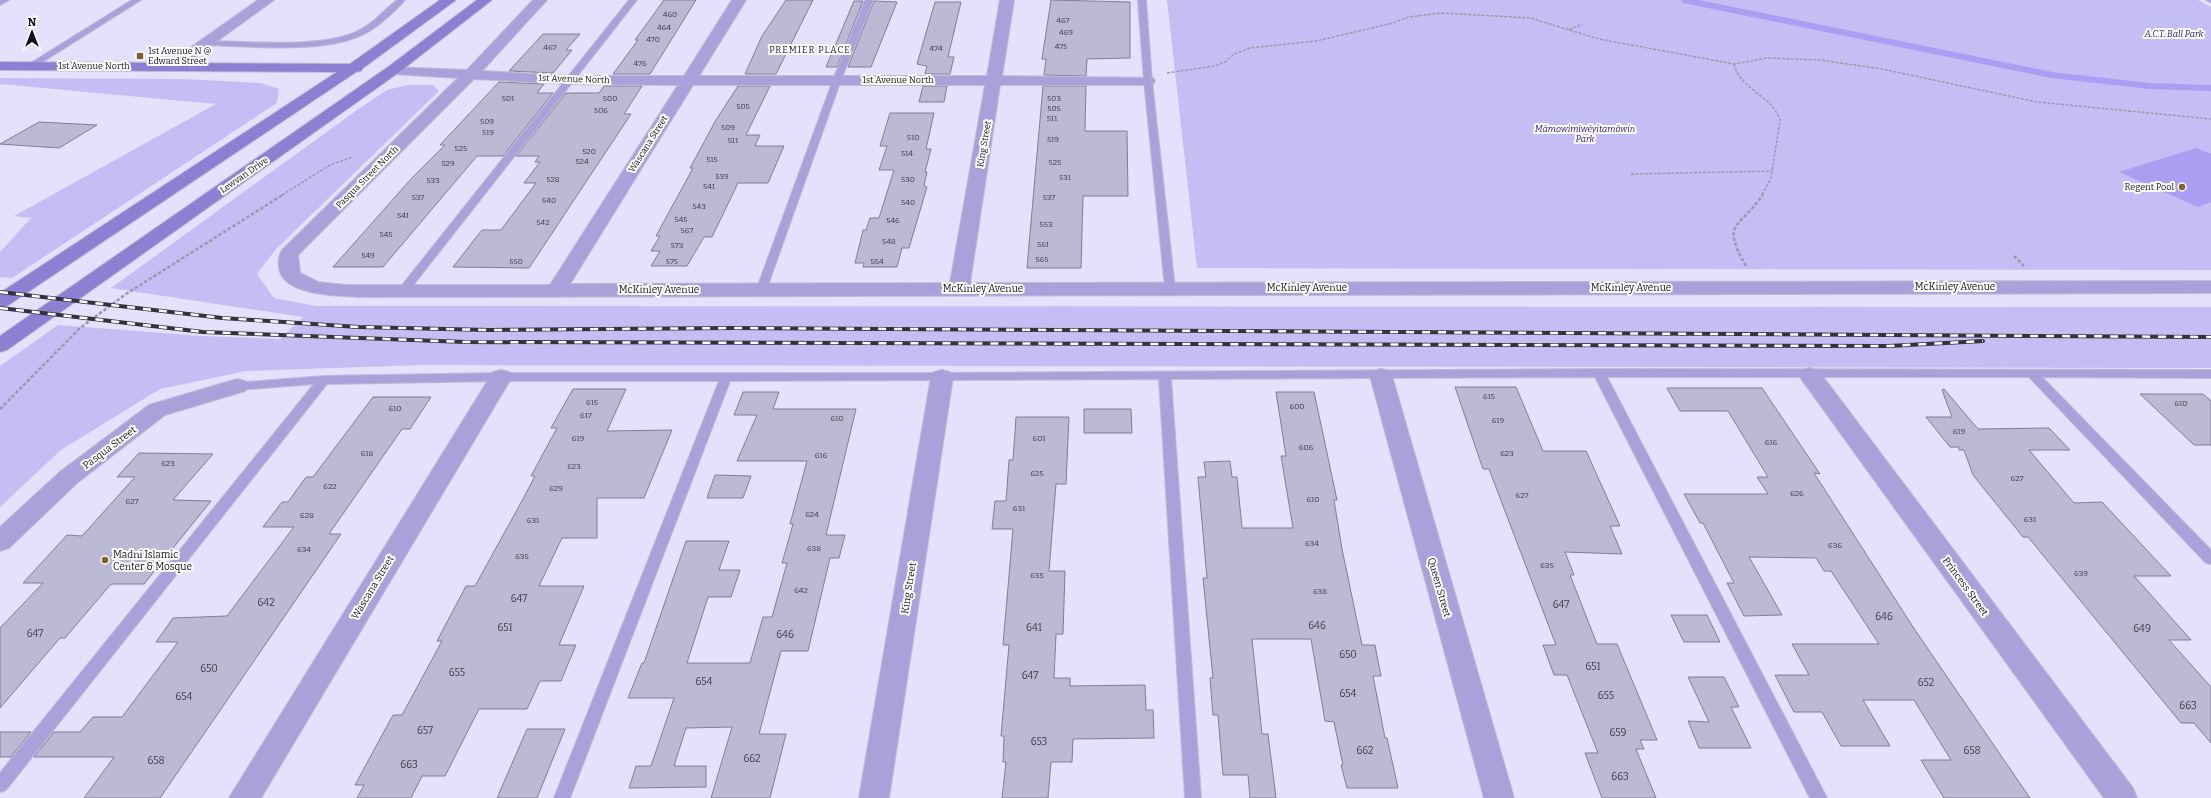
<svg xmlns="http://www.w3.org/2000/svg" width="2211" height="798" font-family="Bitter,serif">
<rect width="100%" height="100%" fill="#e3e1fc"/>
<path fill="#c5bef5" d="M1167,0H2198L2211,7V270L1197,268Z
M0,78L184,79L260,83L279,89L277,103L12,278L0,277V252L31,218L14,216L216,104L0,84Z
M408,85H433L439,91L276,249L257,274L274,298L316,306L2211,307V368L421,365L246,371L160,389L61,450L0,507V366L58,325L201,336L280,339L303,317L111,288L357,110L387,90Z"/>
<path fill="#ab9ef2" d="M2196,148L2211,154V202L2198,207L2119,172Z"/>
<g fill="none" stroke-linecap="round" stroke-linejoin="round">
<path stroke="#ab9ef2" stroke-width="6" d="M1684,0L2052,75L2149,86L2211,88"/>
</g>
<path fill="#bcb9d4" stroke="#807d96" d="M664,0H696L650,74H613L638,40H635Z
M786,0H813L776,74H745L762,36Z
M1051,0L1130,2V58L1087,59L1086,76L1044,75L1046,59H1042Z
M854,1H863L837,67H826Z
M874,1L897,2L871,67H848Z
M935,2H961L948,57H954L950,74H925L927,66L917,64Z
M543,34H580L566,50H572L553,73L509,71Z
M499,82L544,84L537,93H553L503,156H477L383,267H333L411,179L445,145H440Z
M604,86H642L624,114H631L529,268L453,267L482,230H501L536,183H524L540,162H535L539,156H516L566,93H599Z
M738,86H770L746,135H760L755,146H784L768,183H738L712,237H704L687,266H651L660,251H651L660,236H656L693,168H690L716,120Z
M923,86H947L944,102H919Z
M1043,86H1086L1085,131H1127L1128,196H1083L1081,268H1027Z
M890,113H934L926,149H931L925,172H927L924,186L927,187L909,248H902L897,267H863L864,263H855L863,230H866L870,218H879L894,170H879L887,146H880Z
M39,122L97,125L59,148L0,144Z
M1455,387H1516L1543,451H1586L1620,526H1610L1622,554L1565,552L1574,575H1570L1597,644H1617L1657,740H1640L1644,749H1636L1656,798H1602L1585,753H1598L1567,675H1554L1543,645H1556L1489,469H1483Z
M1667,388H1762L1820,474L1814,473L1915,630L2030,798H1944L1921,760H1951L1914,700H1863L1890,746H1841L1822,712H1794L1775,675H1809L1792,644H1879L1831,571H1824L1816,558L1749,557L1782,615L1744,616L1727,583H1734L1703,523H1700L1684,494H1768L1757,477H1768L1728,411H1680Z
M573,389H626L607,431L672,430L644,498H597V538H562L539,586H584L559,645H576L561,681H540L527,709H479L445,776H422L411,798H357L364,785H355L393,715H402L442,641H437L466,586H475L523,499L535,476H531L557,428H551Z
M1944,389L1978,429L2049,428L2070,450H2029L2074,503L2102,502L2171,576H2134L2191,640H2169L2211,687V743L2194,723H2181L2028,537H2023L1973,475L1964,450H1959V447H1950L1926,417H1952L1942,390Z
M743,392H779L773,409H856L826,535H845L839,558H830L808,651H781L759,734H786L770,798H711L732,727L686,728L674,766H706V787L629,788L636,766H651L674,698H628L642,663H644L686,541H729L719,570H740L731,597H708L687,663H750L763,617H772L787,563H782L793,524H790L807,461H737L757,415H734Z
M1276,392H1314L1337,500H1334L1342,549L1362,645H1375L1378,661L1381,676H1373L1385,738H1387L1398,788H1347L1341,765H1343L1334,722L1325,721L1311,639H1252L1262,734H1268L1276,798H1250L1248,775H1223L1218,715H1213L1210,678H1213L1203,578H1207L1198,477H1206L1204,462L1230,461L1232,477H1237L1242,528H1293L1281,456H1286Z
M2140,394H2203L2211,401V445H2194Z
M373,397H431L410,429H402L329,534H341L160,798H84L114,757H34L54,732H80L93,717H122L178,642H156L173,618L227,616L294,527H263L282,502H288L306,477H313Z
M1084,409H1131L1132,433H1084Z
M1016,417H1069L1066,484H1056L1049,571H1065L1063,634H1056L1054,678H1070V686L1145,685L1146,710H1153L1154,738L1073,739L1072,762H1051L1048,798H1002L1006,762H1003L1004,736H1001L1009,645H1003L1013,529H992L995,501H1006L1009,460H1013Z
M139,453L213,454L173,500L211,501L144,584H111L65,638H60L0,708V628L43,583H23L67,535L82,536L135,477H117Z
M715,475L751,476L743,498H707Z
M1671,615H1707L1720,642H1684Z
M1688,677H1724L1739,707H1731L1751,748H1699L1688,721L1709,722Z
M527,729H565L537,798H497Z
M0,732H31L11,757H0Z"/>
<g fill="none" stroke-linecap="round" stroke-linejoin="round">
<defs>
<path id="lane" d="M132,0H141L33,68L26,66Z
M397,0H405C394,12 377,28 362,35C321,54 250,46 205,45L201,43L205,41C246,41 322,49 358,31C373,24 384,10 397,0Z
M629,0H637L407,293H399L398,291L399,289Z
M865,0H873L841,80L767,288L766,290H758L757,288L833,80Z
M1138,0H1146L1152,81L1175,288L1170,291L1165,288L1144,81Z
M2206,0H2211V3Z
M1599,369L2211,370V378L2042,377L2211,550V564L2206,563L2029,377H1607L1827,798H1810L1595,377L1171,379L1201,798H1185L1159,379L730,381L570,798H554L719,381H501L327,384L6,790L0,792V773L314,384L237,390L233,389L231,386L233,383L324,376L501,373H942Z"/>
<path id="street" d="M0,0H9L0,5Z
M258,0H274L177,70H167L165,67L167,64Z
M533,0H547L482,71L571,76H684L732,0H746L699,76H987L1000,0H1014L1002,76L1153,78L1155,81L1153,84L1148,85H1000L970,283L2211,281V293L362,297C340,296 283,296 279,268C278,261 279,255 282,250L458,78L393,74L388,73L386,70L388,67L467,70ZM474,79L571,84L678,85L550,285H345L318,282L300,273L298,255ZM693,85H985L950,283L570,284Z
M1810,368L1818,370L2133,788L2137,798H2104L1802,380L1799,375L1802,370Z
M1381,369L1389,371L1392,376L1514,798H1484L1370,376L1373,371Z
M501,370L509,372L512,377L261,798H229L490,377L493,372Z
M942,370L950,372L953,377L889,798H859L931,377L934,372Z
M237,379L245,381L248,386L245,391L165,415L77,483L9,548L0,551V527L61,471L149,405Z"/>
<path id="secondary" d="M440,0H456L363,68L361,71L356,72L7,306L0,308V293L337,72L0,70V62L350,64Z
M477,0H492L398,73L7,350L0,352V336L388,67Z"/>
</defs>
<use href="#lane" stroke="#bdbcd4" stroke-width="2"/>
<use href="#street" stroke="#bdbcd4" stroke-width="2"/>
<use href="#secondary" stroke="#bdbcd4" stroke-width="2"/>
<path stroke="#9a99ae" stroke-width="1.5" stroke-dasharray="3 1.5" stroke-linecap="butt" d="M1569,30L1582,24
M1734,64C1740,90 1772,95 1780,120L1771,178L1762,195
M1167,73L1215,66L1225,62L1234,54L1250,48L1316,41L1393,23L1409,17L1441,13L1530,18L1599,39L1734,64L1767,58L1820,60L1882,69L2037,102L2211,119
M1631,174L1772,171
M282,195L330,165L353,157"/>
<path stroke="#9a99ae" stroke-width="2.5" stroke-dasharray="3.5 2" stroke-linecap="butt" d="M2014,256L2024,266
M1746,266C1719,220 1742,228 1763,194
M0,409L80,328L126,294L284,194"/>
<use href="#lane" fill="#a9a2da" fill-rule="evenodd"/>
<use href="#street" fill="#a9a2da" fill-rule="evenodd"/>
<use href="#secondary" fill="#8d7fd2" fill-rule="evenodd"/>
<defs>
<path id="rail" d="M0,292L222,318L358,327L489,330L735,328L2211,337
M0,308L203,332L465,342L1889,346L1983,341"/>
</defs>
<use href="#rail" stroke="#33323f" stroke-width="4"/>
<use href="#rail" stroke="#fff" stroke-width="2.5" stroke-dasharray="8" stroke-linecap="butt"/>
</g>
<g fill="#7c6233" stroke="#fff" stroke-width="1.5">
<rect x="136" y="52" width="8" height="8" rx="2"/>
<circle cx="2182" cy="187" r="4"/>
<circle cx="105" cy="560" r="4"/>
</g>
<g text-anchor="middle" stroke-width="4" stroke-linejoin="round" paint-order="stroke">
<g font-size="8" fill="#3c3b49">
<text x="670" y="17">460</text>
<text x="1063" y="23">467</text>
<text x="664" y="30">464</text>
<text x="1066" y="35">469</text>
<text x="653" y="42">470</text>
<text x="1061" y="49">475</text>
<text x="550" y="50">467</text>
<text x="936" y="51">474</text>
<text x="640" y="66">476</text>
<text x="508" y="101">501</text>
<text x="610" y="101">500</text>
<text x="1054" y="101">503</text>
<text x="743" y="109">505</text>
<text x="1054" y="111">505</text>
<text x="601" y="113">506</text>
<text x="1052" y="121">511</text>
<text x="487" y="124">509</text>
<text x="728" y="130">509</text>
<text x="488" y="135">519</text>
<text x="913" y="140">510</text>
<text x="1053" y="142">519</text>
<text x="733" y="143">511</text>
<text x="461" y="151">525</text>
<text x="589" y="154">520</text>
<text x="907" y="156">514</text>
<text x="712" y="162">515</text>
<text x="582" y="164">524</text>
<text x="1055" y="165">525</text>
<text x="448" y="166">529</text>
<text x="722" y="179">539</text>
<text x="1065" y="180">531</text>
<text x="553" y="182">528</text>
<text x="908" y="182">530</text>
<text x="433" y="183">533</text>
<text x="709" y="189">541</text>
<text x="418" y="200">537</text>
<text x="1049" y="200">537</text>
<text x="549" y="203">540</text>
<text x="908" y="205">540</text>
<text x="699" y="209">543</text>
<text x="403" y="218">541</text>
<text x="681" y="222">545</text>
<text x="893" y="223">546</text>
<text x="543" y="225">542</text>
<text x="1046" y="227">553</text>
<text x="687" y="233">567</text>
<text x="386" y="237">545</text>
<text x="889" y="244">548</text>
<text x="1043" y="247">561</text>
<text x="677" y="248">573</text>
<text x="368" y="258">549</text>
<text x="1042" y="262">565</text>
<text x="516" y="264">550</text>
<text x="672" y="264">575</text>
<text x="877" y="264">554</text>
<text x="1489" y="399">615</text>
<text x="592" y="405">615</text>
<text x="2181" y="406">610</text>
<text x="1297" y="409">600</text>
<text x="395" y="411">610</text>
<text x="586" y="418">617</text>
<text x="837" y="421">610</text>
<text x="1498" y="423">619</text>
<text x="1959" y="434">619</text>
<text x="578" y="441">619</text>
<text x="1039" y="441">601</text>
<text x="1771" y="445">616</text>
<text x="1306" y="450">606</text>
<text x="367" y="456">618</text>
<text x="1507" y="456">623</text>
<text x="821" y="458">616</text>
<text x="168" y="466">623</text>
<text x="574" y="469">623</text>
<text x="1037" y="476">625</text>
<text x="2017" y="481">627</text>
<text x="330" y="489">622</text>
<text x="556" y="491">629</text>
<text x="1797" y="496">626</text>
<text x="1522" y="498">627</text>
<text x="1313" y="502">610</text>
<text x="132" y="504">627</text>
<text x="1019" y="511">631</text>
<text x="812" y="517">624</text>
<text x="307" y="518">628</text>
<text x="2030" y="522">631</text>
<text x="533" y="523">631</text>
<text x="1312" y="546">634</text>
<text x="1835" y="548">636</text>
<text x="814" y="551">638</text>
<text x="304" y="552">634</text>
<text x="522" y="559">635</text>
<text x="1547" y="568">635</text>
<text x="2081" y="576">639</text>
<text x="1037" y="578">635</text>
<text x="801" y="593">642</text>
<text x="1320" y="594">638</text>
</g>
<g font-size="9" font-style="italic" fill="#320f70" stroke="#fff">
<text x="2174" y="37">A.C.T. Ball Park</text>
<text x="1585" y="132">Māmowimīwēyitamōwin<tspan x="1585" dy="10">Park</tspan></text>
</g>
<g font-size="9" letter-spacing="1" fill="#12111b" stroke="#fff">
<text x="810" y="53">PREMIER PLACE</text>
</g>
<g font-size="9" fill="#12111b" stroke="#fff" text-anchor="start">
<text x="148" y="54">1st Avenue N @<tspan x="148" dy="10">Edward Street</tspan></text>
<text x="2174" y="190" text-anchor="end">Regent Pool</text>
</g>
<g font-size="9" fill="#12111b" stroke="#fff">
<text x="94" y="69">1st Avenue North</text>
<text transform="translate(574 79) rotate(2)" y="3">1st Avenue North</text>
<text x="898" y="83">1st Avenue North</text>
<text transform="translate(648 144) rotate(-58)" y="3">Wascana Street</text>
<text transform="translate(984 144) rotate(-80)" y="3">King Street</text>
<text transform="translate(244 175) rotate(-35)" y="3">Lewvan Drive</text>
<text transform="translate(367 177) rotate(-45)" y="3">Pasqua Street North</text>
</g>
<g font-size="10" fill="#12111b" stroke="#fff">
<text x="1955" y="290">McKinley Avenue</text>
<text x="1307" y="291">McKinley Avenue</text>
<text x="1631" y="291">McKinley Avenue</text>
<text x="983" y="292">McKinley Avenue</text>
<text x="659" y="293">McKinley Avenue</text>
<text transform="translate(109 447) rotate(-37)" y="4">Pasqua Street</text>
<text transform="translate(1966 586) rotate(54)" y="4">Princess Street</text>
<text transform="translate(372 587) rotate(-59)" y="4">Wascana Street</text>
<text transform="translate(1440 587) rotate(74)" y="4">Queen Street</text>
<text transform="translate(908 588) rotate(-81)" y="4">King Street</text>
</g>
<g font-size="10" fill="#12111b" stroke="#fff" text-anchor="start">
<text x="113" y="558">Madni Islamic<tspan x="113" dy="12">Center &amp; Mosque</tspan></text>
</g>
<g font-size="10" fill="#3c3b49">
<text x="519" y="602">647</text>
<text x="266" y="606">642</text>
<text x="1561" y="608">647</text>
<text x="1884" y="620">646</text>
<text x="1317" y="629">646</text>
<text x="505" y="631">651</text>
<text x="1034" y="631">641</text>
<text x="2142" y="632">649</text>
<text x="35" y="637">647</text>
<text x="785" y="638">646</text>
<text x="1348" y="658">650</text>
<text x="1593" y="670">651</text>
<text x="209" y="672">650</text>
<text x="457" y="676">655</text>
<text x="1030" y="679">647</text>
<text x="704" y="685">654</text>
<text x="1926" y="686">652</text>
<text x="1348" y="697">654</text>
<text x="1606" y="699">655</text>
<text x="184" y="700">654</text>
<text x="2188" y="709">663</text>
<text x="425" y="734">657</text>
<text x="1618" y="736">659</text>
<text x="1039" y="745">653</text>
<text x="1365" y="754">662</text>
<text x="1972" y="754">658</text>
<text x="752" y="762">662</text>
<text x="156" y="764">658</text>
<text x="409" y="768">663</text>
<text x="1620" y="780">663</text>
</g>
</g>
<g transform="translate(32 32)" stroke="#ffffff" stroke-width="3" paint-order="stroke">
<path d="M0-3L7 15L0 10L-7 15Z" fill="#12111b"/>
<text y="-6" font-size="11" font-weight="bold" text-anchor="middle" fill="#12111b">N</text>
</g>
</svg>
